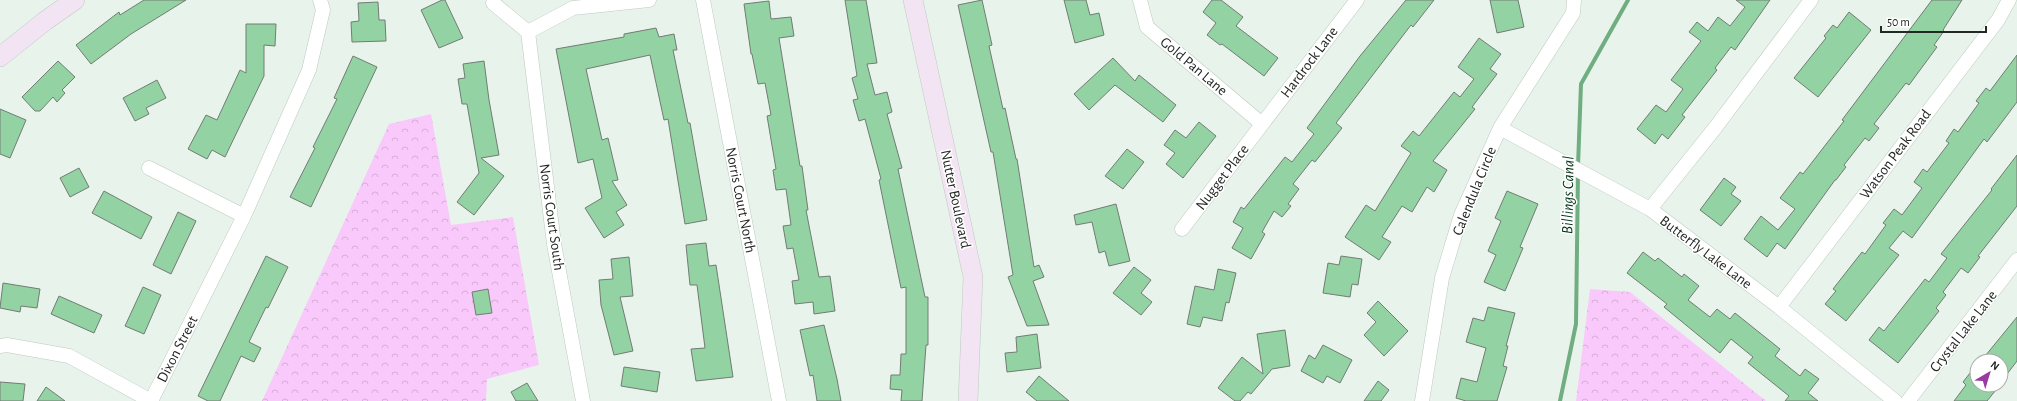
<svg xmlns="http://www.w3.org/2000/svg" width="2017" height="401" font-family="'Alegreya Sans',sans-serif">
<defs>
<pattern id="park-crowns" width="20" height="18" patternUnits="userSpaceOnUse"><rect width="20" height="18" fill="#f9c9fb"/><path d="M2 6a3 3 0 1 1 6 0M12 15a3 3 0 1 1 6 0" fill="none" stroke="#d5add7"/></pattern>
</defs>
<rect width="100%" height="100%" fill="#e8f4eb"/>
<path fill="url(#park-crowns)" d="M431,114L451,225L513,217L539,365L487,379L486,401H262L389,124Z
M1590,289L1630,292L1766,401H1576Z"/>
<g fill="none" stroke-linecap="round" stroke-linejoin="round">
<path stroke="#70ad80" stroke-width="4" d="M1578,166L1581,84L1628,0
M1560,401L1576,324L1578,173"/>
</g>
<path fill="#93d2a2" stroke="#727c74" d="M144,0H186L131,34L91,64L76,45L119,12L120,15Z
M442,0H445L463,38L439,48L421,10Z
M845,0H866L877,63L867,64L875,95L887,92L892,112L887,114L902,168L898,169L925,297H928V345H926L922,401H901L902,390L890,389L891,375H900L901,354H906V287L901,288L879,180L881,179L865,119L859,121L853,100L858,99L852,78L857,76Z
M982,0L992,45L989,46L1003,109L1005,108L1016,159H1017L1034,267L1039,265L1044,277L1033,281L1049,325L1027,326L1008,277L1013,275L993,152H991L958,5Z
M1064,0H1086L1090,15L1099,13L1104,35L1075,43Z
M1212,0H1221L1243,17L1236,26L1278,58L1264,76L1222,44L1220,45L1207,35L1216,23L1203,12Z
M1406,0H1434L1413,27L1411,25L1336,123L1342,128L1315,162L1312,160L1293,184L1299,189L1288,204L1291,206L1282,217L1274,211L1262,232L1265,234L1251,259L1232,248L1243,228L1233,222L1241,207L1244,209L1285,157L1292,162L1314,134L1307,128L1360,56Z
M1490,0H1518L1524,27L1497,33Z
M1736,0H1770L1735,50L1731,47L1715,68L1717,70L1682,115L1685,117L1668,139L1662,134L1655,144L1637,129L1656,105L1666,112L1683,89L1671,80L1701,41L1689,32L1697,22L1708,31L1718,17L1730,26L1745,7Z
M1932,0H1962L1943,30L1944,31L1934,45L1937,47L1909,85L1906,83L1874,124L1879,128L1869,141L1865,138L1844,165L1846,167L1836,180H1835L1785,249L1777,243L1767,257L1744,239L1761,216L1778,230L1795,209L1780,198L1800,172L1803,174L1844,121L1842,120Z
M769,1L771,19L791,17L794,36L779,38L800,166H802L808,210H806L819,277L830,276L835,311L814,314L813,302L795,304L792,281L799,280L793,248L787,249L783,226L791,225L786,189L776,190L773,170L776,169L767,116L771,115L765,83L758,84L752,54H751L744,4Z
M378,2L379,20H385L386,41L352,42L351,22L359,21L358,3Z
M1849,12L1871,30L1818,97L1794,78L1826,38L1824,36L1833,25L1837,28Z
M246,24H276L275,46L264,45V76L225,157L212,150L207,159L188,149L206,115L217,120L240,70L246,73Z
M656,28L659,37L674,34L677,50H673L688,123H690L707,220L685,224L668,119L664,120L650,55L586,69L602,140L608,138L618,180L612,181L627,205L616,212L624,225L604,238L585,208L602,198L593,159L578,163L556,49L624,37V34Z
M1479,38L1501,54L1490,69L1497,74L1472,107L1475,109L1433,161L1447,170L1434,192L1427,187L1412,212L1402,206L1382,237L1391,242L1379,260L1345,237L1366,205L1375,211L1411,153L1401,146L1413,131L1419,136L1454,92L1460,97L1474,79L1458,67Z
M2017,55V102L1987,142L1984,139L1912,238L1903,231L1889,248L1899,255L1846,321L1825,304L1836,291L1833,289L1862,252L1865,254L1886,225L1883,223L1894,209L1902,215L1922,188L1914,182L1923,169L1927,172L1949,143L1946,141L1954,129L1958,132L1979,103L1976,101L1986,88L1990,91Z
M353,56L377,67L311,207L290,197L315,148L313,147L337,99L334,98Z
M1113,58L1135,81L1139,75L1176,105L1163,122L1115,85L1089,110L1074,94Z
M58,61L75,77L62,90L65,93L57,102L53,97L40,111H35L22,97Z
M484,61L489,100L499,155L481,158L504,176L474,215L457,202L479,173L467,104H462L458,79L465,78L463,64Z
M157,80L166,98L146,108L149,114L135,121L123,98Z
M0,109L26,120L10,158L0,154Z
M1199,122L1216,136L1183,178L1166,164L1175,153L1164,145L1175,130L1186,138Z
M1127,149L1144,162L1123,189L1105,176Z
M2017,155V206L1978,256L1980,257L1968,273L1961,268L1943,292L1946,295L1936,308L1939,311L1898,363L1869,340L1879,327L1884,331L1925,279L1929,282L1947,258L1941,254L1992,190L1991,189Z
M79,168L89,187L70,197L60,178Z
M1724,178L1736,187L1731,194L1741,201L1721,226L1700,210Z
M104,191L152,217L141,239L92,213Z
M1507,191L1538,204L1520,247L1523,248L1505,291L1484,282L1496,255L1488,251L1501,221L1495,218Z
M1116,204L1130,261L1109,266L1105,251L1099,253L1092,222L1076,225L1074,215Z
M178,212L196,221L171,274L153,265Z
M706,243L709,266L716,265L733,377L696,381L691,349L705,348L697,285H690L686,245Z
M1643,252L1655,261L1658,258L1682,277L1684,274L1699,286L1688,300L1710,317L1717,309L1730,319L1735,313L1780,349L1775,356L1800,376L1805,369L1819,379L1808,393L1818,401H1785L1789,396L1748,363L1753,357L1731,339L1720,353L1664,307L1667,304L1627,273Z
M266,256L288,267L268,308L266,307L249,342L261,348L254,362L241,356L220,401H208L198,396Z
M1341,256L1362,259L1358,285L1352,284L1350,297L1323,293L1328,263L1339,265Z
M629,257L633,296L620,297L633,351L614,355L601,305L599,280L613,279L611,259Z
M1134,267L1151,280L1141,293L1152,302L1141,315L1113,293Z
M1218,269L1236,273L1229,303L1226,302L1222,321L1203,317L1200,327L1187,324L1195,286L1214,290Z
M3,283L40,289L37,308L21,306L20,312L0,308Z
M143,287L161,295L144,334L125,326Z
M488,289L492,313L476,315L472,292Z
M59,296L102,315L94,333L51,314Z
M1378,301L1408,331L1384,356L1364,335L1376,322L1367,313Z
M1488,307L1515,313L1506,346H1508L1503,366L1507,367L1497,401H1466L1456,398L1461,378L1477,382L1486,348L1466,342L1473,318L1484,321Z
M2017,317V361L2001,382V361H1981Z
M824,325L837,379L841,401H817L813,375L810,376L800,330Z
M1285,330L1290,366L1272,369L1251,394L1248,392L1240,401H1235L1218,388L1242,357L1263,374L1257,334Z
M1037,334L1041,368L1007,372L1005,353L1017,352L1016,337Z
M1323,345L1352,360L1340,383L1327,376L1323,383L1301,371L1309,355L1315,359Z
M1977,364V385H2000L1987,401H1954L1966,385L1963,382Z
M624,367L660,372L657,392L621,386Z
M1039,376L1069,401H1037L1026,392Z
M1378,381L1389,390L1381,401H1364Z
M0,382L25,384L23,401H0Z
M527,383L538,401H516L511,392Z
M46,387L65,401H37Z"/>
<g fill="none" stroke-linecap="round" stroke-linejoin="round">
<defs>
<path id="street" d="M703,0L779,401
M1140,0L1147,27L1262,124
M493,3L528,32
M528,32L554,244L583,401
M528,32L573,8L649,0
M1500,128L1650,209L1779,307L1895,401
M149,168L244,216
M1650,209L1715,128L1811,0
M1182,229L1357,0
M1779,307L1998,20L2009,0
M0,346L7,345L69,356L151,401L244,216L309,70L323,10L320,0
M1422,401L1442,278L1461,215L1500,128L1573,13L1574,0
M1908,401L2017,260"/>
<path id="secondary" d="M913,0L973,277L968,401
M0,57L45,21L75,0"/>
</defs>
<use href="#street" stroke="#bec9c0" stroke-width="15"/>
<use href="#secondary" stroke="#bec9c0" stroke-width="20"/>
<use href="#street" stroke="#fff" stroke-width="14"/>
<use href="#secondary" stroke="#f3e4f4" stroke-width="19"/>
</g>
<g text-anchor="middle" stroke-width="3" stroke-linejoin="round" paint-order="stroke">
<g font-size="15" fill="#232824" stroke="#fff">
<text transform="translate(1309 62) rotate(-53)" y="5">Hardrock Lane</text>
<text transform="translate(1194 66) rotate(40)" y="5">Gold Pan Lane</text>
<text transform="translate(1895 154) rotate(-53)" y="5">Watson Peak Road</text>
<text transform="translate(1222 177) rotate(-53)" y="5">Nugget Place</text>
<text transform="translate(1474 191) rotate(-68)" y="5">Calendula Circle</text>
<text transform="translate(956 199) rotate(78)" y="5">Nutter Boulevard</text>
<text transform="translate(741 200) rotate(79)" y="5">Norris Court North</text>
<text transform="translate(552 217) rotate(82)" y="5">Norris Court South</text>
<text transform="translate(1706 252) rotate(37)" y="5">Butterfly Lake Lane</text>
<text transform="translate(1963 331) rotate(-52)" y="5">Crystal Lake Lane</text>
<text transform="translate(177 349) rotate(-63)" y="5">Dixon Street</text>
</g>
<g font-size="16" font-style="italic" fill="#043518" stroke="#fff">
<text transform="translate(1567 195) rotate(-89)" y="6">Billings Canal</text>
</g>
</g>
<g transform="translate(1989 373) rotate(38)"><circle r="19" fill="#ffffff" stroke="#a7a9a7"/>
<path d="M0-3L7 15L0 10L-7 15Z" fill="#9a39a1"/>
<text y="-6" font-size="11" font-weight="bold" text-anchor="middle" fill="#232824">N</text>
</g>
<path d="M1881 26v6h105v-6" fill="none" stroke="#232824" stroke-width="2"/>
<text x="1887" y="26" font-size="12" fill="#232824" stroke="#ffffff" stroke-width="3" paint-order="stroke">50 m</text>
</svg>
